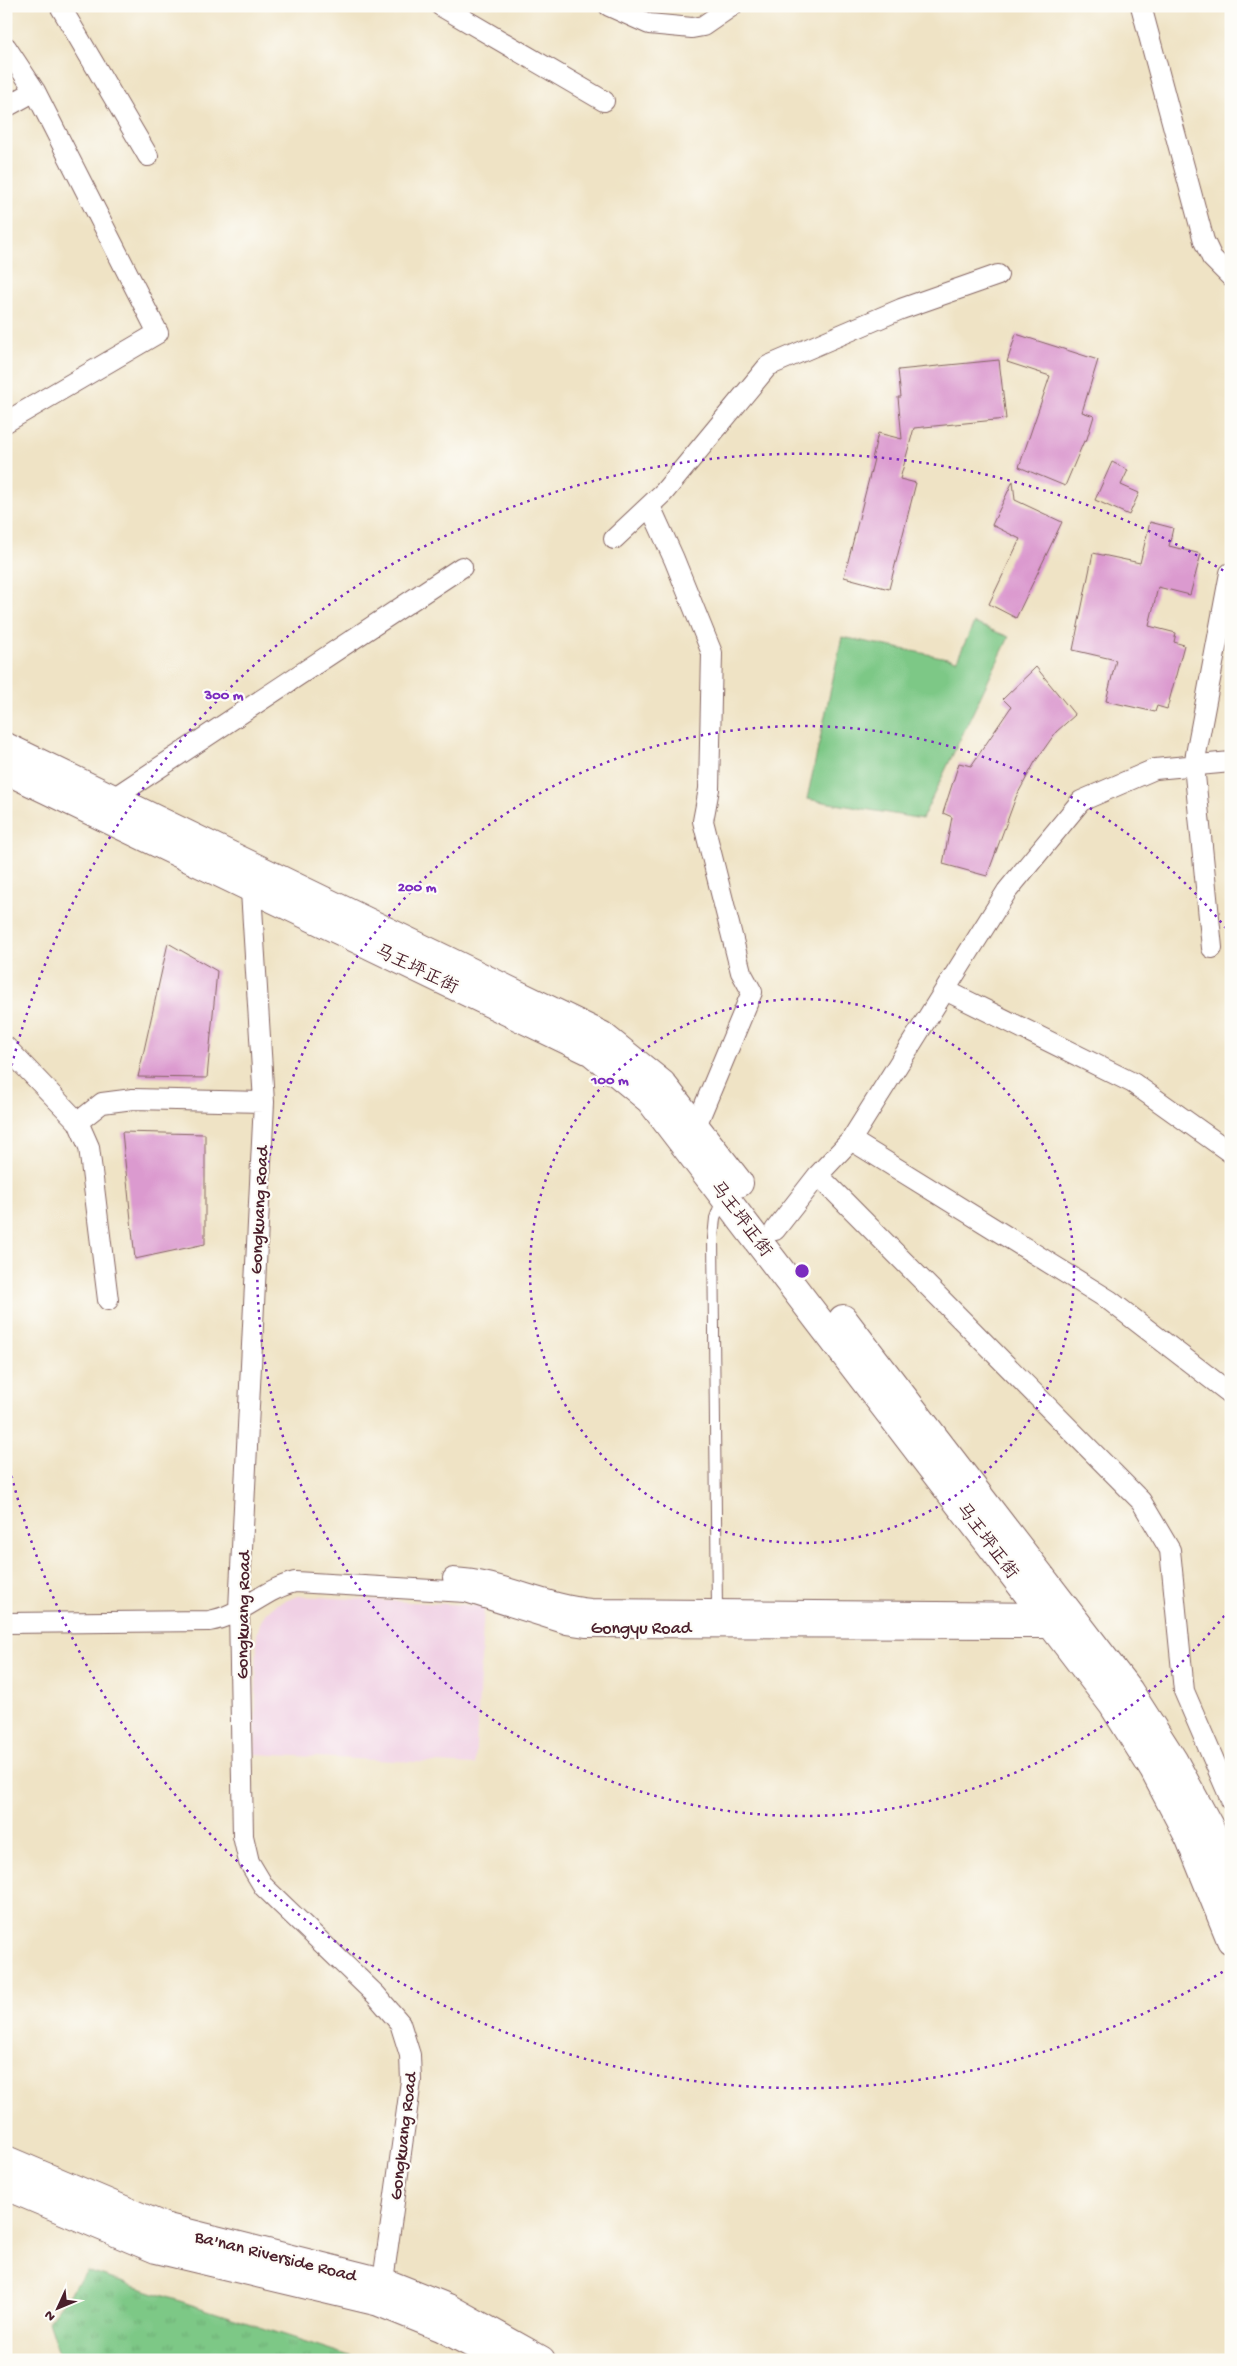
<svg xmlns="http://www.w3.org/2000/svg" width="1237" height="2366" font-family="'Gochi Hand','LXGW WenKai TC',sans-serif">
<defs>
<pattern id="grass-tufts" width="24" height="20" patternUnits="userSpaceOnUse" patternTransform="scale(1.25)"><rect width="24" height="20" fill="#7dc886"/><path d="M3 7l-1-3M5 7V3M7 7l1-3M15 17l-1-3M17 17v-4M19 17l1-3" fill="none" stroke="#6eab74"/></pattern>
</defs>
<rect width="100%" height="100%" fill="#fdfcf7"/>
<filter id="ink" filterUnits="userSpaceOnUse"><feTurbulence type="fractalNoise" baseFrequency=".02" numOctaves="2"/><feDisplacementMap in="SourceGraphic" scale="10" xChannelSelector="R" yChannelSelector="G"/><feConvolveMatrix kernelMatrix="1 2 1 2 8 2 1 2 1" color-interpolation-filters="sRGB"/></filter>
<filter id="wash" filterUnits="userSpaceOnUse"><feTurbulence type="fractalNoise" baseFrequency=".0096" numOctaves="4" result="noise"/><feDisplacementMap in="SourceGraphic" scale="20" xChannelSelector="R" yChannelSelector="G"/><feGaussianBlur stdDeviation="1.12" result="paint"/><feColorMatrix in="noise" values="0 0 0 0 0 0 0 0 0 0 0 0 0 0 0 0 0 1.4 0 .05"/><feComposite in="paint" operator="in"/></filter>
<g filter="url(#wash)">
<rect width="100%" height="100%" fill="#efe3c5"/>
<path fill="#f0d0e4" d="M298,1596L484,1606L475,1765L255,1754L257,1635L260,1623L265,1614L277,1604Z"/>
<path fill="url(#grass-tufts)" stroke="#647458" d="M87,2271L362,2360H61L48,2321Z"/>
<path fill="#7dc886" stroke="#647458" d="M974,623L1009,637L922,819L807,799L842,637L957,660Z"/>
<g id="blocks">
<path fill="#db9acf" d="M1016,334L1098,360L1082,412L1094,416L1086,442L1084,441L1065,486L1019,467L1050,376L1007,362Z
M999,360L1006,419L914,428L900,479L916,483L889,589L844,577L874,459H872L878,433L902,439L898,397H901L898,370Z
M1112,462L1128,470L1121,485L1139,493L1129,515L1095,500Z
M1013,481L1015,500L1062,522L1016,618L989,604L1020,539L992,525Z
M1150,522L1173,528L1169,546L1201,554L1190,595L1158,587L1149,626L1176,633L1174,642L1184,645L1167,709L1157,706L1155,712L1106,701L1116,660L1073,650L1093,553L1140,563Z
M1036,667L1075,715L1056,732L1035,762L1016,797L987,876L943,864L952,817L943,813L959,763L971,766L1011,707L1003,699Z
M168,943L217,971L207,1078L138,1077Z
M122,1132L205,1134V1244L135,1259Z"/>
</g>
</g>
<g filter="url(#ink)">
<use href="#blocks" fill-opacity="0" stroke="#846461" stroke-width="1"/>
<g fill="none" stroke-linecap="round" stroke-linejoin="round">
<defs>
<path id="service" d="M717,1609L713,1238L715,1218L722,1199"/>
<path id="minor" d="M60,6L148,156
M441,6L604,101
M609,6L649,24L692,28L703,26L732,6
M1141,6L1204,241L1212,258L1231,277
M6,47L35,91L158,333L6,422
M6,107L35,91
M650,506L674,559L712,653L709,789L703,821L741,972L752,992L696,1126
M614,539L664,492L768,366L901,309L998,275
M112,799L462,567
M250,875L264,1102L239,1609L243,1836L249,1862L264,1887L376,1995L400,2023L410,2055L411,2081L381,2295
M1212,948L1194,765L1230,573
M945,990L1133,1083L1231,1153
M6,1047L78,1122L89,1147L108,1300
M78,1122L102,1103L133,1099L264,1102
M851,1140L1109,1300L1231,1394
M818,1175L1141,1501L1170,1550L1184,1691L1231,1800
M775,1230L818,1175L851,1140L1007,891L1081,801L1155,769L1231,762
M453,1578C501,1580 544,1605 591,1609L1044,1613
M6,1623L209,1621C241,1616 264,1589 295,1582L466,1592L567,1624L587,1627L1055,1628"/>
<path id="secondary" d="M6,2160L164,2227L383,2282L448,2308L541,2360
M6,2186L156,2249L379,2302L441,2327L503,2360"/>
<path id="primary" d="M6,747L601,1035L662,1084L739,1183
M6,770L592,1052L650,1100L1113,1705L1154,1770L1190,1839L1231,1940
M843,1319L1129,1691L1173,1760L1211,1830L1231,1879"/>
</defs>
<use href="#service" stroke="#846461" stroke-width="12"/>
<use href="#minor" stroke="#846461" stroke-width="22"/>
<use href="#secondary" stroke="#846461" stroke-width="30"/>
<use href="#primary" stroke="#846461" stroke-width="30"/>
<use href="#service" stroke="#fff" stroke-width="10"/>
<use href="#minor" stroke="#fff" stroke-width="20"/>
<use href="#secondary" stroke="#fff" stroke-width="28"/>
<use href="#primary" stroke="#fff" stroke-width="28"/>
</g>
</g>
<g fill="none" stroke="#7b2cbf" stroke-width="2.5" stroke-dasharray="2.5 5">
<circle cx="802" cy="1271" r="272"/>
<path d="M1229 1610A545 545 0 1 1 1229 932"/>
<path d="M1229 1968A817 817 0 0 1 8 1462M8 1080A817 817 0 0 1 1229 574"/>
</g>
<g text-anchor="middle" stroke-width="4.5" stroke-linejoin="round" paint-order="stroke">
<g font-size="18" fill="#4a1f2b" stroke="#fdfcf7">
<text transform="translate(417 968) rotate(26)" y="6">马王坪正街</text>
<text transform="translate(258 1210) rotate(-87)" y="6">Gongkuang Road</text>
<text transform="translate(742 1218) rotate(53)" y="6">马王坪正街</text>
<text transform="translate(988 1540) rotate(53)" y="6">马王坪正街</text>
<text transform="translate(242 1615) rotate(-89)" y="6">Gongkuang Road</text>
<text x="641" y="1633">Gongyu Road</text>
<text transform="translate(402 2136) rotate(-83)" y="6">Gongkuang Road</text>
<text transform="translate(276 2255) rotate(14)" y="6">Ba'nan Riverside Road</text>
</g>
</g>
<circle cx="802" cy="1271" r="8" fill="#7b2cbf" stroke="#fdfcf7" stroke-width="2.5"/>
<g font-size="15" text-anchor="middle" font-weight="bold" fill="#7b2cbf" stroke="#fdfcf7" stroke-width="4.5" stroke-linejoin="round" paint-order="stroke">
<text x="224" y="699">300 m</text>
<text x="417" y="891">200 m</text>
<text x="610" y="1084">100 m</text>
</g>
<rect width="1237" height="2366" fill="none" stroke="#fdfcf7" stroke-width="25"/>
<g transform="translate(58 2308) rotate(226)" stroke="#fdfcf7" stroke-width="4" paint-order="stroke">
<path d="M0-4L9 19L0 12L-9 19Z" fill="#4a1f2b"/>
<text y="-8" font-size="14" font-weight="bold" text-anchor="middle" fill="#4a1f2b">N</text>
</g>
</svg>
